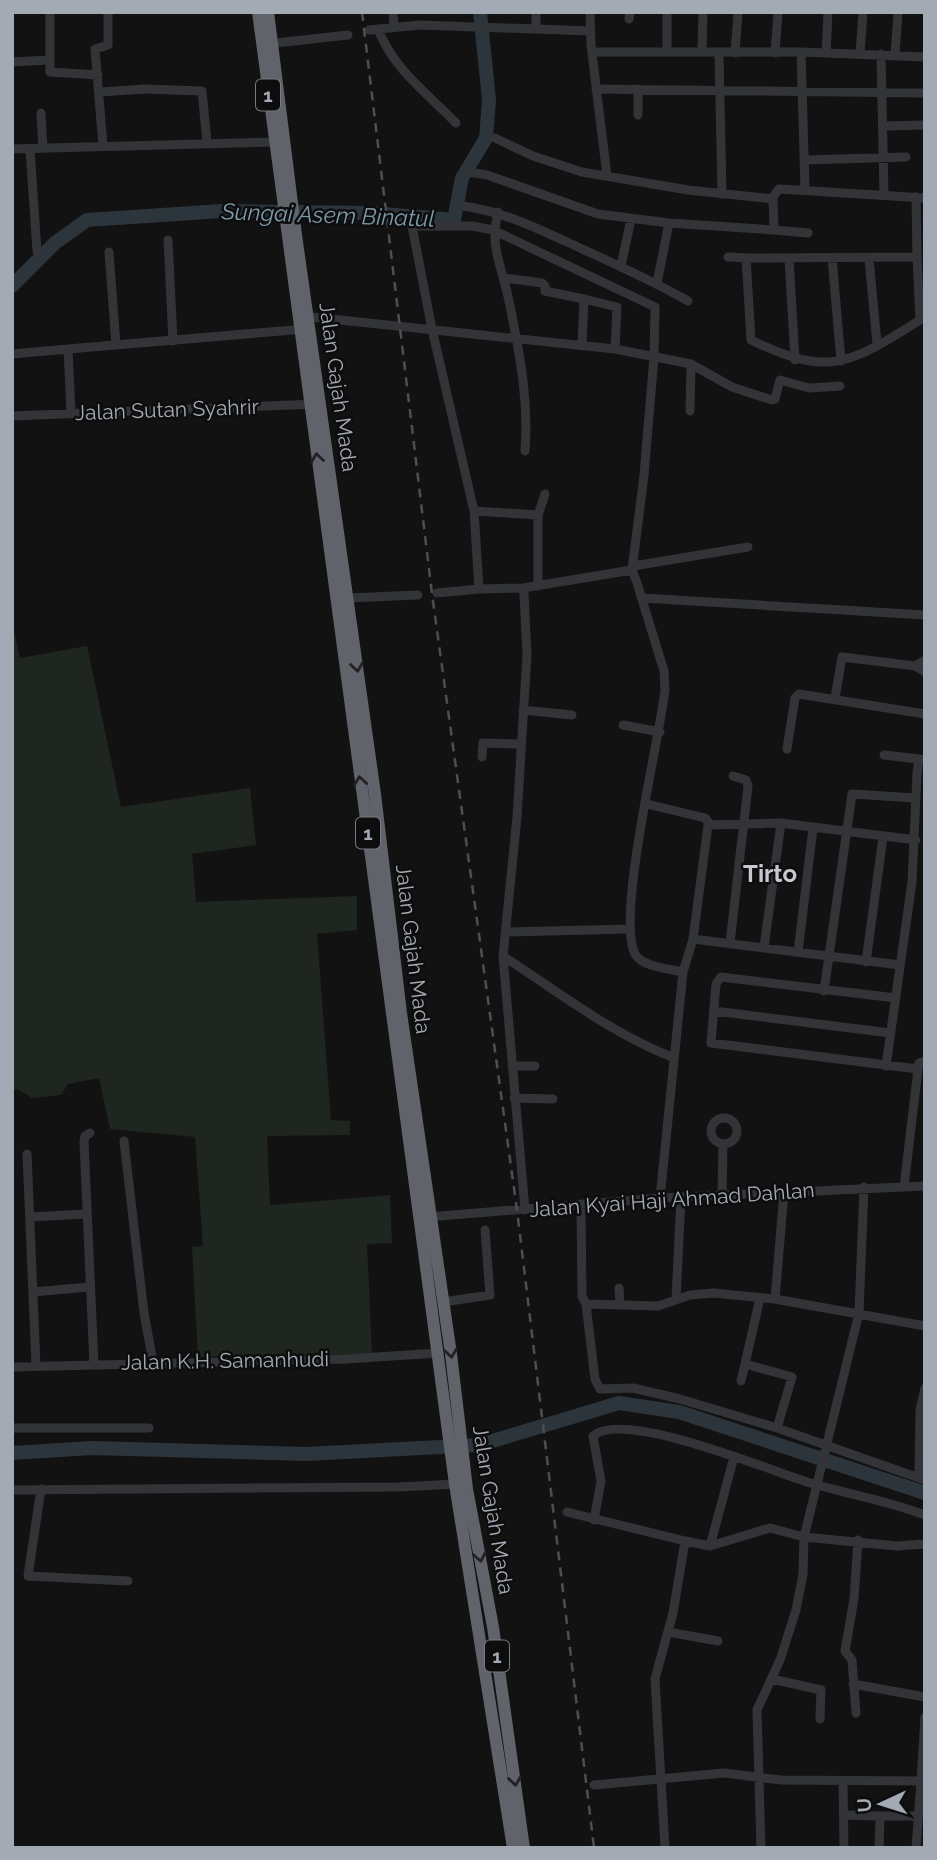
<svg xmlns="http://www.w3.org/2000/svg" width="937" height="1860" font-family="Raleway,sans-serif">
<rect width="100%" height="100%" fill="#121213"/>
<path fill="#1f261f" d="M12,620L20,658L87,646L121,807L250,788L256,845L192,854L196,902L357,896V930L317,934L331,1120L350,1121V1135L267,1136L270,1205L390,1195L392,1243L367,1244L372,1354L198,1357L192,1247L203,1246L195,1137L110,1129L99,1078L68,1084L61,1095L32,1098L17,1089L12,1091Z"/>
<g fill="none" stroke-linecap="round" stroke-linejoin="round">
<path stroke="#2c353b" stroke-width="14" d="M12,286L55,243L87,220L222,211L372,213L454,220L462,178L486,138L489,100L480,12
M12,1453L92,1448L306,1454L479,1445L619,1403L679,1412L925,1493"/>
<path stroke="#333438" stroke-width="9" d="M50,12V72L98,75
M393,12L394,26
M590,12L591,45L607,176
M629,19L630,12
M536,28V12
M378,29C394,70 426,92 456,123
M369,30L420,25L590,31
M267,44L348,35
M592,52H801L925,57
M667,52V12
M702,52L703,12
M801,52L805,189
M719,53L722,194
M735,53L738,12
M775,53L778,12
M826,53L828,12
M860,53L863,12
M881,54L884,194
M895,55L898,12
M12,62L49,60
M596,89L925,93
M100,92L144,89L202,91L207,142
M41,113L43,149
M638,115V89
M884,126L925,125
M495,138L533,156L582,172L688,190L773,199
M103,146L95,49L108,45V12
M12,149L274,142
M30,149L37,251
M804,160L906,157
M469,172L487,175L598,214L669,223L774,230L773,197L779,189L925,198
M916,197L917,257
M463,206C506,212 541,230 580,248C617,265 653,281 688,301
M498,212C489,247 502,266 509,301C519,350 529,400 525,451
M774,230L808,233
M168,240L173,341
M109,252L116,345
M728,257L746,258
M917,257L920,320C850,364 829,378 751,340L746,258Z
M832,258L841,361
M789,259L795,360
M869,259L877,344
M621,266L631,219
M504,278L542,283L545,286V291L584,299L582,345
M657,283L669,223
M584,299L617,307L615,349
M302,316L615,349L691,364L732,387L772,400L775,399L780,380L809,388L840,386
M12,354L68,349
M690,411L691,364
M71,413L68,349L305,329
M12,416L316,404
M474,511L538,515
M633,566L748,547
M538,586V515L545,494
M523,588L632,570L637,583L664,671L665,690C659,742 616,916 635,954C642,967 670,969 683,972
M437,593L479,589
M348,598L418,595
M642,598L925,615
M915,666L925,660
M835,698L842,657L915,666L925,672
M523,710L572,715
M623,725L660,732
M787,749L795,698L799,694L925,714
M884,755L919,759
M482,757L483,743L521,744
M647,804L705,818L710,824
M507,932L629,929
M693,939L900,965
M730,943L748,786L746,780L733,776
M764,947L781,823
M798,952L813,828
M503,956C558,992 612,1034 674,1058
M866,962L883,837
M824,991L852,794L915,798
M896,998L721,977L716,984L711,1043L918,1069
M714,1011L890,1033
M512,1066H535
M886,1066L912,882L917,773L919,759L925,760
M514,1098L553,1099
M711 1131a13 13 0 1 1 26 0a13 13 0 1 1-26 0Z
M90,1133L85,1136L84,1142L94,1364
M124,1141L144,1313L153,1362
M27,1154L36,1365
M904,1187L918,1069L919,1063L925,1061
M722,1195L723,1144
M660,1198L683,972L693,939L708,825L781,823L916,840
M581,1204L582,1296L586,1304L595,1379L600,1389L633,1388L680,1399L777,1428L925,1480
M525,1210L503,956L517,817L527,655L524,594L523,588L479,589L474,511L432,329L412,226H472L493,230L655,307L654,357L644,475L632,570
M30,1217L86,1214
M428,1217L660,1198L925,1186
M619,1288L620,1305
M33,1292L89,1287
M760,1298L745,1364L792,1377L777,1428
M676,1299L681,1198
M775,1299L925,1326
M443,1302L490,1295L485,1230
M586,1304L658,1306L690,1295L714,1293L775,1299L784,1192
M12,1367L345,1359L439,1353
M741,1381L745,1364
M12,1428H149
M919,1478L920,1410L925,1388
M41,1489L28,1576L128,1581
M12,1490L399,1487L455,1484
M567,1512L685,1541
M594,1520L601,1481L593,1436C623,1409 769,1470 807,1482C846,1494 886,1500 925,1515
M710,1546L734,1457
M668,1632L718,1641
M772,1679L821,1690L820,1719
M853,1684L925,1697
M856,1713L852,1660L845,1651L854,1599L858,1540
M925,1717L921,1781H925
M843,1781L844,1848
M594,1785L724,1773L781,1780L921,1781L916,1848
M844,1815L880,1816
M665,1848L655,1679L673,1613L685,1541L710,1546L770,1528L804,1537L897,1546L925,1544
M761,1848L757,1710L780,1660L796,1610L803,1574L804,1537L859,1313L864,1187
M879,1848L880,1816H916"/>
<path stroke="#606369" stroke-width="12" d="M258,12L455,1484L513,1848
M268,12L296,235L375,794L401,1013L451,1354L467,1489L493,1627L524,1848"/>
<path stroke="#4c4f53" stroke-width="2.5" stroke-dasharray="9 7" stroke-linecap="butt" d="M362,12L432,594L517,1210L594,1848"/>
</g>
<defs><path id="oneway-chevron" d="M-2-3.5L2.5 0L-2 3.5" fill="none" stroke-width="1.6" stroke-linecap="round" stroke-linejoin="round" transform="scale(1.75)"/></defs>
<g stroke="#222225">
<use href="#oneway-chevron" transform="translate(317 458) rotate(-98)"/>
<use href="#oneway-chevron" transform="translate(357 667) rotate(82)"/>
<use href="#oneway-chevron" transform="translate(360 781) rotate(-98)"/>
<use href="#oneway-chevron" transform="translate(451 1353) rotate(82)"/>
<use href="#oneway-chevron" transform="translate(480 1557) rotate(79)"/>
<use href="#oneway-chevron" transform="translate(515 1781) rotate(82)"/>
</g>
<g text-anchor="middle" stroke-width="5" stroke-linejoin="round" paint-order="stroke">
<g fill="#0d0d0e" stroke="#777b82" stroke-width="2">
<rect x="256" y="79.5" width="24" height="31" rx="5"/>
<rect x="356" y="817.5" width="24" height="31" rx="5"/>
<rect x="485" y="1640.5" width="24" height="31" rx="5"/>
</g>
<g font-size="19" font-weight="bold" fill="#a4aab3">
<text x="268" y="102">1</text>
<text x="368" y="840">1</text>
<text x="497" y="1663">1</text>
</g>
<g font-size="21" fill="#a4aab3" stroke="#0d0d0e">
<text transform="translate(338 387) rotate(82)" y="7">Jalan Gajah Mada</text>
<text transform="translate(167 410) rotate(-2)" y="7">Jalan Sutan Syahrir</text>
<text transform="translate(413 949) rotate(83)" y="7">Jalan Gajah Mada</text>
<text transform="translate(672 1200) rotate(-4)" y="7">Jalan Kyai Haji Ahmad Dahlan</text>
<text transform="translate(225 1361) rotate(-1)" y="7">Jalan K.H. Samanhudi</text>
<text transform="translate(493 1510) rotate(81)" y="7">Jalan Gajah Mada</text>
</g>
<g font-size="23" font-style="italic" fill="#7d9aac" stroke="#0d0d0e">
<text transform="translate(328 215) rotate(2)" y="8">Sungai Asem Binatul</text>
</g>
<g font-size="24" font-weight="bold" fill="#c5c9cf" stroke="#0d0d0e">
<text x="770" y="882">Tirto</text>
</g>
</g>
<rect width="937" height="1860" fill="none" stroke="#a4aab3" stroke-width="28"/>
<g transform="translate(881 1804) rotate(266)" stroke="#0d0d0e" stroke-width="5" paint-order="stroke">
<path d="M0-5L12 26L0 18L-12 26Z" fill="#a4aab3"/>
<text y="-10" font-size="19" font-weight="bold" text-anchor="middle" fill="#a4aab3">U</text>
</g>
</svg>
